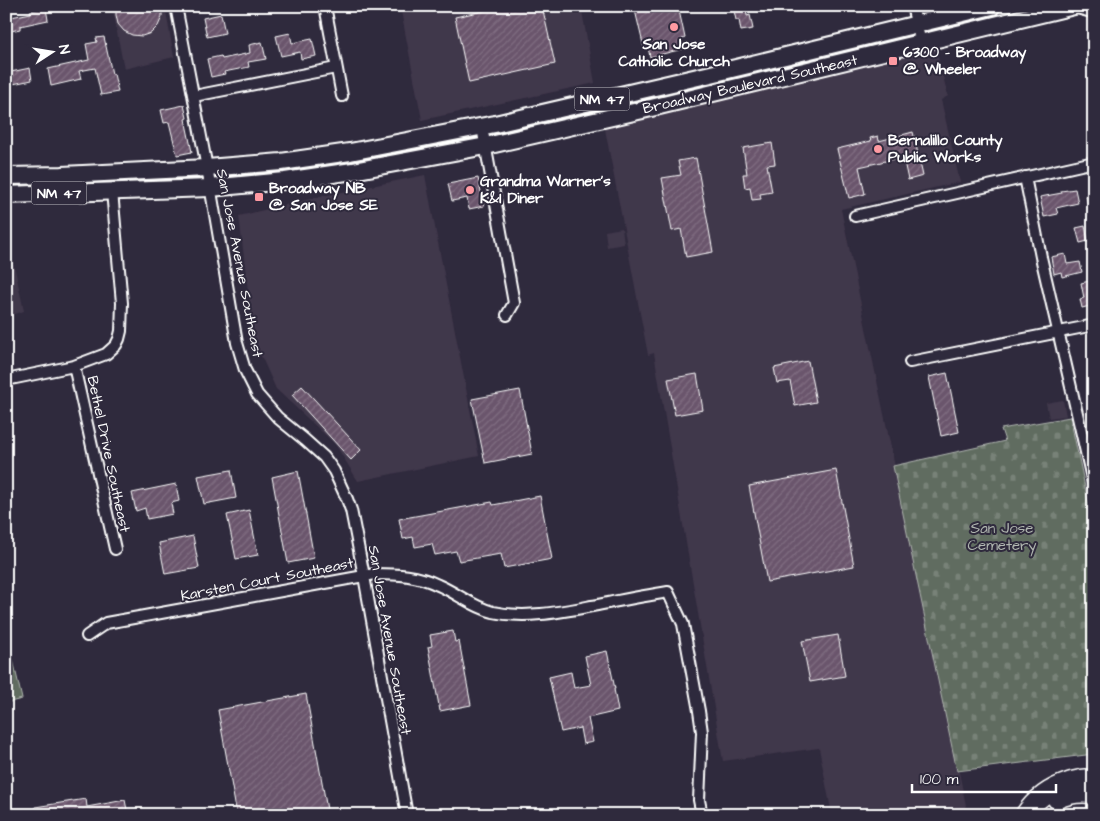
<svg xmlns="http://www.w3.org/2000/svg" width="1100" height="821" font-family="'Architects Daughter',sans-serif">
<defs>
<pattern id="cemetery-stones" width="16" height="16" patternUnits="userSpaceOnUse" patternTransform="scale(1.25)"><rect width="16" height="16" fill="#606c60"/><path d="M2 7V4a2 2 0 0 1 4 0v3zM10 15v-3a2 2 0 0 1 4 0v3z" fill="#788278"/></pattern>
<pattern id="building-hatch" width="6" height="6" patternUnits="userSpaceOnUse" patternTransform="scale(1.25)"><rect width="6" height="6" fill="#6a556c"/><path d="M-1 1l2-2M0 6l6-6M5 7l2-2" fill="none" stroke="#806e82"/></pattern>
</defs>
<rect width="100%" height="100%" fill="#2f2a3d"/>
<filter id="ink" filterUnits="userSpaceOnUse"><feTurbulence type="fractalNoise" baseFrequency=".02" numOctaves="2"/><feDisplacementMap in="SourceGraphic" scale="10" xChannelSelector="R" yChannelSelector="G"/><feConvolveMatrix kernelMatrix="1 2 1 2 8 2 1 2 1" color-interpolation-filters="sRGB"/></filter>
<g filter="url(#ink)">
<path fill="#41374b" d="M112,6H165L174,57L124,69Z
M400,6H581L595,83L422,120Z
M936,49L948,96L941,100L960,182L841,209L968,815H832L819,748L723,761L654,353L648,355L605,129Z
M425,175L479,456L358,481L335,444L276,389L254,340L239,216L323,196Z
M622,228L624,244L607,247L605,231Z
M14,265L24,311L6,317V267Z
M1063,400L1066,416L1049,418L1046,403Z"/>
<path fill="url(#cemetery-stones)" stroke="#b0b6b0" d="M1070,417L1094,529V754L957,771L893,466L1005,441L1001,429Z"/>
<path fill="#606c60" stroke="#b0b6b0" d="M6,638H8L22,699L6,703Z"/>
<path fill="url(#building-hatch)" stroke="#fff" d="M116,6H162V17L158,26L151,33L142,36L132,35L124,31L118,24L116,15Z
M507,6H542L555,64L469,83L455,17Z
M634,6H678L685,38L681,40L683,49L650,57L648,47L644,48Z
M733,6H746L747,16L750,15L753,29L741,31L739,20H736Z
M46,8L48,20L20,26V29L6,32V18L31,13L30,11Z
M221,14L225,33L207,37L203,18Z
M290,33L292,43L312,39L316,56L301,59L300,52L281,56L276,36Z
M104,37L112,74H114L118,92L101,95L95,68L79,71L81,79L51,86L48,69L89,60L86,44L97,42L96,38Z
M262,42L266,59L248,62L249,67L224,72L225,74L211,77L207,59L221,56L222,59L250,53L249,45Z
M30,68L32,80L8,85L6,73Z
M184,105L187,118L185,119L192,152L177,155L169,122L164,123L161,110Z
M913,132L923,176L908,180L903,157L859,167L865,194L849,198L837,149L871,141L870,138L878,136L879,141Z
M772,143L775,164L767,165L772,192L760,194L761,199L752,200L750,187L745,188L743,174H747L743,148Z
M696,158L713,252L686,257L681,229L672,231L662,178L681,175L678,161Z
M478,178L484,206L469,209L467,198L452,201L448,184Z
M1075,189L1078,203L1056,208L1058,214L1044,217L1040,197L1062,193L1061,191Z
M1094,193V216H1090L1086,195Z
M1085,226L1088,241L1080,243L1076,228Z
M1065,254L1067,264L1080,262L1082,272L1062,277L1061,272L1054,274L1051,257Z
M1094,280V305L1082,308L1080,299L1084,298L1081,283Z
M808,361L816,402L795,406L790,381L777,383L774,368Z
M947,373L959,432L941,436L929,377Z
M697,374L703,410L675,415L668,379Z
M302,386L361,450L351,460L292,395Z
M520,390L532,454L485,463L472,399Z
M231,470L236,498L204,504L198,476Z
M836,470L854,566L767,582L749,486Z
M298,471L314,558L288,563L272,477Z
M176,484L179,501L171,503L173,514L147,519L145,508L136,511L132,493Z
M540,496L552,559L504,568L501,554L459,561L456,551L435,555L432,544L415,547L413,537L403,539L399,519L492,502L493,505Z
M249,510L258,555L236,559L227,515Z
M193,536L199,568L165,574L159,543Z
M453,631L455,642L459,641L471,705L440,711L428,647L432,646L430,635Z
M838,635L845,676L810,682L802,641Z
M607,651L615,689H614L618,711L588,718L593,742L583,744L580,728L561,732L549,677L571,672L574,688L591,685L585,656Z
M306,694L328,815H237L218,710Z
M86,799L87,807L125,800L128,815H37L35,807Z"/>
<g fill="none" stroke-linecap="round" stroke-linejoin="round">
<defs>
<path id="minor" d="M176,6L207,168L237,343L245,370L257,394L278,418L305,440L324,457L334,471L347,499L351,510L364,576L407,815
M325,6L342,96
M912,6L921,43
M194,96L336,68
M482,127L514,303L507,315
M1025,177L1041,257L1094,487
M855,216L1094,162
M910,362L1094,325
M74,366L115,549
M6,380L74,366L106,354L116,345L119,339L121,331L122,303L112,191
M87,636L106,623L375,574C397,574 418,575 438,585C457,593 473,607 493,612C526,619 560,612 592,606C618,601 643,596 668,592L683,624L699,711L702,732L699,800L702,815"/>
<path id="secondary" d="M1079,6L1094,10"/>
<path id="primary" d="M6,176L62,175L207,168L281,162L350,152L495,124L711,74L992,6
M6,195L210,188L285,181L353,171L486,146L647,109L1074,6"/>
<path id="motorway" d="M1057,799C1069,793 1081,792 1094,794
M1025,815C1036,798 1051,788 1070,782C1078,780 1086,777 1094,781"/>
</defs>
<use href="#minor" stroke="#fff" stroke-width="14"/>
<use href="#secondary" stroke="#fff" stroke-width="19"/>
<use href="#primary" stroke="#fff" stroke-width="20"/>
<use href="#motorway" stroke="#fff" stroke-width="22"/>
<use href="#minor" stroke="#2f2a3d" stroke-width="10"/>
<use href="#secondary" stroke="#2f2a3d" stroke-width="15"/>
<use href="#primary" stroke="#2f2a3d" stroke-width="16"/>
<use href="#motorway" stroke="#2f2a3d" stroke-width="19"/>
</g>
</g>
<g fill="#ff9aa2" stroke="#2f2a3d" stroke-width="2">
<circle cx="674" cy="27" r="5"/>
<rect x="888" y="56" width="10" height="10" rx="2.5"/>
<circle cx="878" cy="149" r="5"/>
<circle cx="470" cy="190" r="5"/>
<rect x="254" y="192" width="10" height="10" rx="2.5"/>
</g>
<g text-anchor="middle" stroke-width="4" stroke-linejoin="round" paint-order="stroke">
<g fill="#2f2a3d" stroke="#c1bfc5" stroke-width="1">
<rect x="574.5" y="87.5" width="55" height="23" rx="4"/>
<rect x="31.5" y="181.5" width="55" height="23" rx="4"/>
</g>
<g font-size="14" font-weight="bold" fill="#fff">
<text x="602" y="104">NM 47</text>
<text x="59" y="198">NM 47</text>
</g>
<g font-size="15" font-weight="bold" fill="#fff" stroke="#2f2a3d" text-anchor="start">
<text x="674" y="49" text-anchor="middle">San Jose<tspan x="674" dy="17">Catholic Church</tspan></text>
<text x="903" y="57">6300 - Broadway<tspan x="903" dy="17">@ Wheeler</tspan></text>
<text x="888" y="145">Bernalillo County<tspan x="888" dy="17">Public Works</tspan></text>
<text x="480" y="186">Grandma Warner's<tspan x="480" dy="17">K&amp;I Diner</tspan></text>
<text x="269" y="193">Broadway NB<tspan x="269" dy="17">@ San Jose SE</tspan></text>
</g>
<g font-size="15" fill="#fff" stroke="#2f2a3d">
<text transform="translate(750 84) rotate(-13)" y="5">Broadway Boulevard Southeast</text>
<text transform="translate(240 263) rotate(79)" y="5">San Jose Avenue Southeast</text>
<text transform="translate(109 454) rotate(78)" y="5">Bethel Drive Southeast</text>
<text transform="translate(267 579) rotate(-11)" y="5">Karsten Court Southeast</text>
<text transform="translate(390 640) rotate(80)" y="5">San Jose Avenue Southeast</text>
</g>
<g font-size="15" fill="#b0b6b0" stroke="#2f2a3d">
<text x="1002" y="533">San Jose<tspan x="1002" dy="17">Cemetery</tspan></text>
</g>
</g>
<rect width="1100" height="821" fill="none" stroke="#2f2a3d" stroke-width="25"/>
<rect x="12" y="12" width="1075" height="796" fill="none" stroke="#fff" stroke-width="2" filter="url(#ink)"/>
<g transform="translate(52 52) rotate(78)" stroke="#2f2a3d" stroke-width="4" paint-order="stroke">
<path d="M0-4L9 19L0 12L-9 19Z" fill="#ffffff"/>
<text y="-8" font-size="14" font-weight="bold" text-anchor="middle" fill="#ffffff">N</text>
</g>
<path d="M912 784v8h144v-8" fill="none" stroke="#ffffff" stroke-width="2.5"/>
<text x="920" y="784" font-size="15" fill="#ffffff" stroke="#2f2a3d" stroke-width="4" paint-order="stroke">100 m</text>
</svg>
